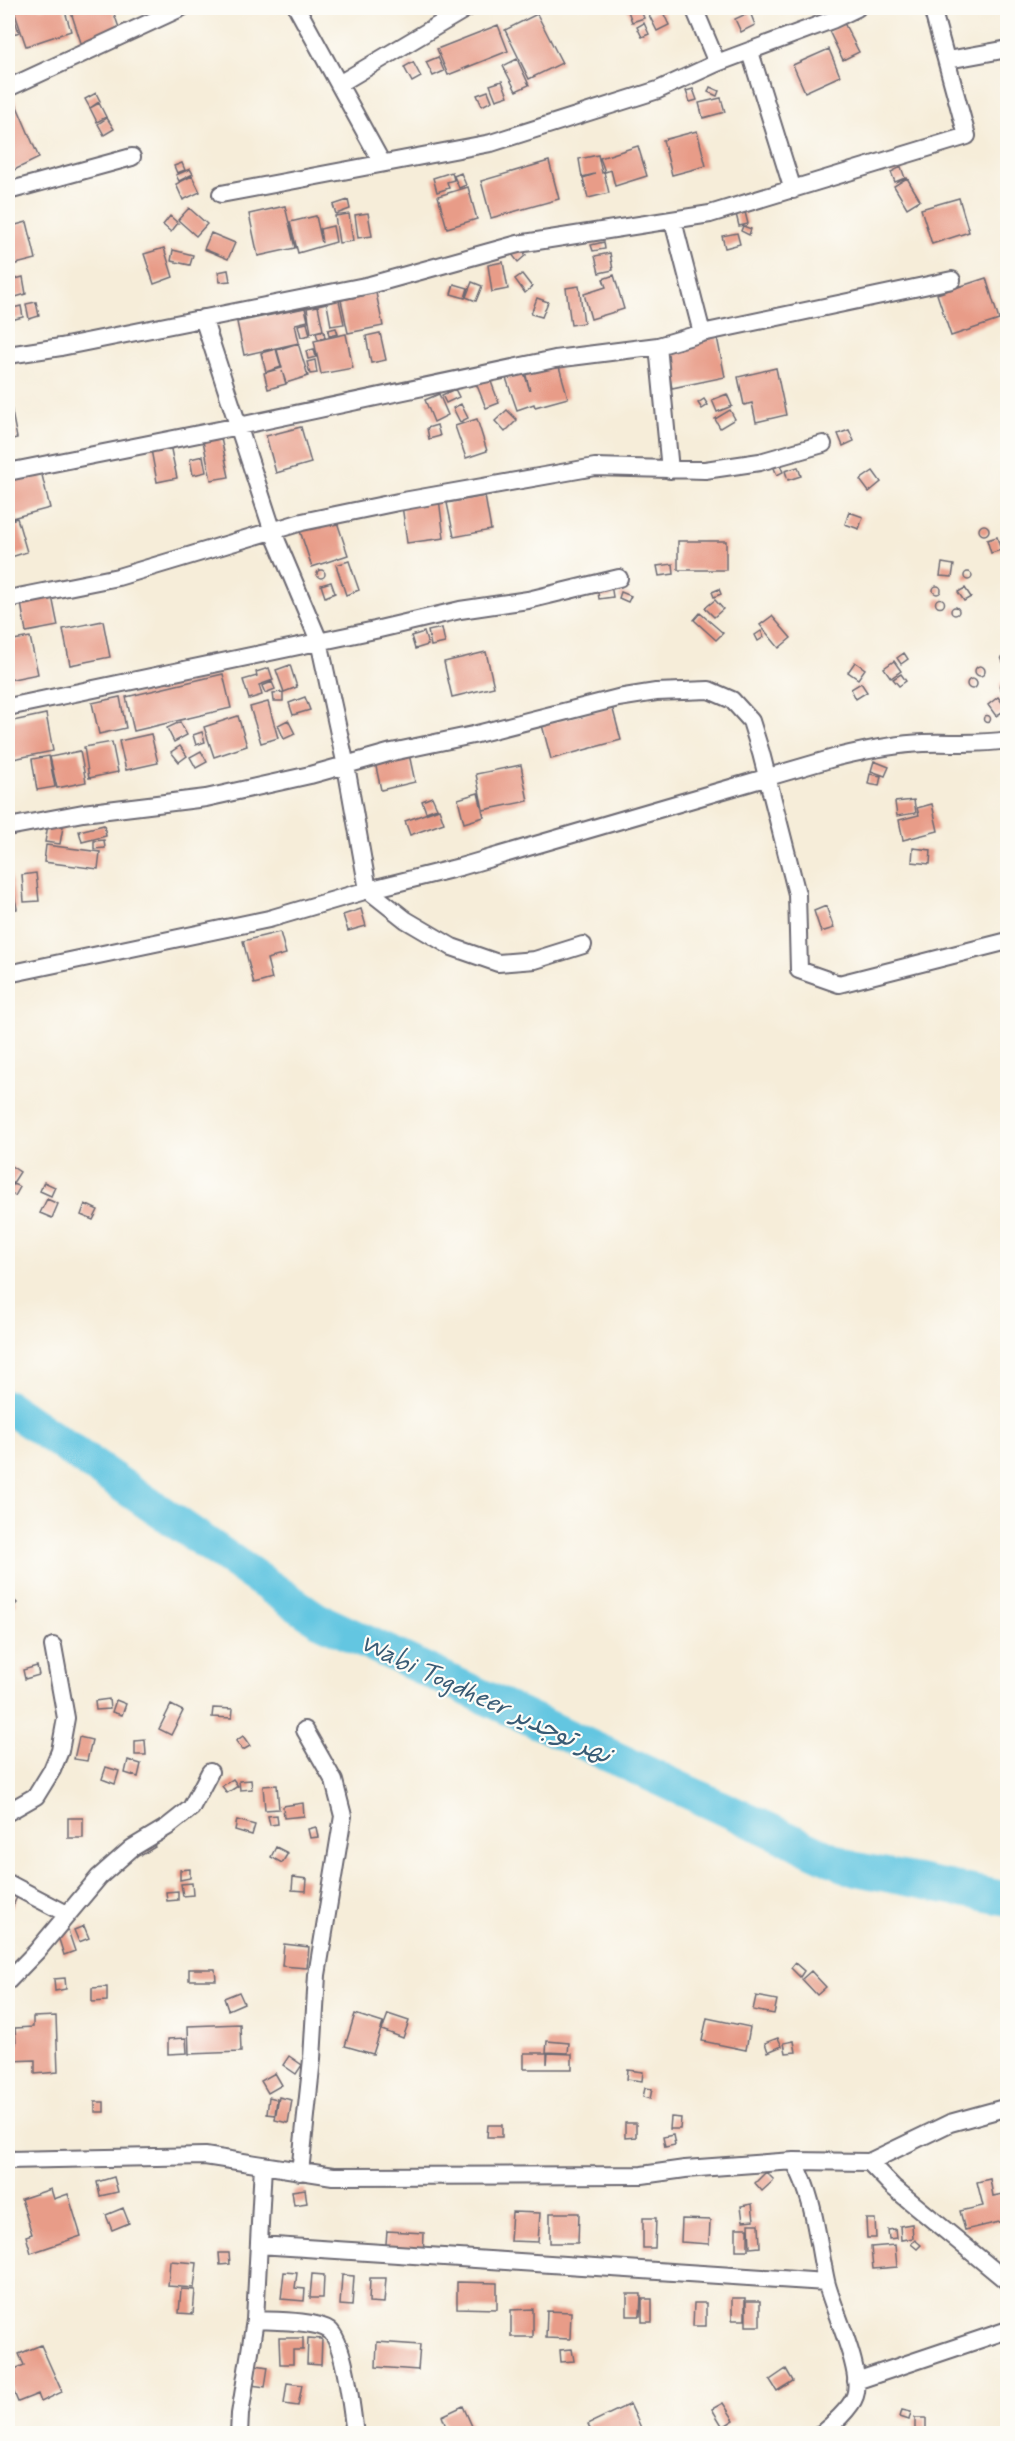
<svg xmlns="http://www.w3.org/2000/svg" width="1015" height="2441" font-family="Mynerve,'Playpen Sans Arabic',sans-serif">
<rect width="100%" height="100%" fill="#fdfcf7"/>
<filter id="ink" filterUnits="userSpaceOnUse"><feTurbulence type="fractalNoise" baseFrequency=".0167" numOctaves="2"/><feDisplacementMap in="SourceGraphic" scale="12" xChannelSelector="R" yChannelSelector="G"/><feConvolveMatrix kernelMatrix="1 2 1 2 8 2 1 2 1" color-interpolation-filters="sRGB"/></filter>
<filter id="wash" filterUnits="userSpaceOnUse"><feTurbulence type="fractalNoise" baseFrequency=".008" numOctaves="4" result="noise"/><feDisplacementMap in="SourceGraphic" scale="24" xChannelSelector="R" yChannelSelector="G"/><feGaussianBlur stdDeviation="1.35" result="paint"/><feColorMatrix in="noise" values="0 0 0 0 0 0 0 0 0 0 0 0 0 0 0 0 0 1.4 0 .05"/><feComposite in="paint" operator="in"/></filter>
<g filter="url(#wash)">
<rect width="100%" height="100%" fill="#f6edd9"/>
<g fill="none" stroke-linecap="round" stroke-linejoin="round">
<path stroke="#63c6e1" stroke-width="34" d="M8,1407L317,1619L851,1868L1008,1899"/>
</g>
<g id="blocks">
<path fill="#e89c88" d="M13,8H64L71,31L26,46Z
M75,8H112L122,36L83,49L70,9Z
M627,8H640L644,18L632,22Z
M661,8L669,25L657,31L649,15Z
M750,12L755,25L741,32L735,19Z
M537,14L562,63L529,79L505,30Z
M14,18L19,32L14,34L9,20Z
M644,23L649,34L642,37L637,27Z
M844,23L859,52L843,60L829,31Z
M498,25L508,51L448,75L437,49Z
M829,49L840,76L805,92L793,65Z
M438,57L444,71L433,76L426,62Z
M517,59L529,85L516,91L503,66Z
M413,62L421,77L412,82L404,67Z
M502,81L508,96L496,100L490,85Z
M710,87L719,91L717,96L708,92Z
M693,89L697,100L690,102L686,91Z
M488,91L492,101L482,106L477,95Z
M96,93L100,101L90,108L85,99Z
M13,97L39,158L8,173V100Z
M721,98L725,112L703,118L699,103Z
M99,103L106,117L97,122L90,108Z
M107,118L114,129L104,135L98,124Z
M697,131L706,166L672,175L663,140Z
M638,146L647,176L615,186L611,170L605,172L600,158Z
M598,155L602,173L604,172L609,193L588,198L583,178L595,174L582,177L579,159Z
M549,161L559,199L491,218L481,181Z
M182,163L185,170L177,173L174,166Z
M901,167L905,178L895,182L891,172Z
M190,169L193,174L179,181L176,175Z
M452,172L454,180L447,182L449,188L437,192L433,178Z
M461,173L466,185L459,188L454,176Z
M192,176L200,192L183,200L176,184Z
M907,178L920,200L907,208L894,186Z
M468,187L477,219L447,228L438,196Z
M959,198L969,232L932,244L921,209Z
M348,200L350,209L336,214L333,205Z
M285,206L295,248L258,256L249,214Z
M189,208L207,224L196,236L178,220Z
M745,212L748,224L739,226L736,214Z
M368,213L372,236L358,238L355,215Z
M349,214L353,241L339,243L335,216Z
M170,216L178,223L171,232L163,225Z
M316,216L322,243L320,229L333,226L336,242L298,253L290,222Z
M27,222L36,259L8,266V227Z
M743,226L751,229L749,235L741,231Z
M211,233L235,243L228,259L204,249Z
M737,233L740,244L725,248L722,236Z
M604,242L605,249L593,251L591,245Z
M519,247L526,255L518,262L511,253Z
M164,248L173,277L154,284L144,254Z
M173,250L193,255L190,265L171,261Z
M610,253L613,270L599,273L595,256Z
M503,262L508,289L492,292L488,265Z
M228,270L230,281L220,282L218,272Z
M522,274L532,287L525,293L515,279Z
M614,275L624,309L591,319L584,294L606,287L603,279Z
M23,277L26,294L12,298L8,281Z
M986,278L999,320L951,336L937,294Z
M472,282L482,286L476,301L466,297Z
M454,284L468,288L465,298L451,294Z
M579,286L584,323L571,325L566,288Z
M376,293L383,326L348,333L341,300Z
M338,296L344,324L331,326L326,299Z
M537,298L548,302L542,317L531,314Z
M36,302L39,316L29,319L26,304Z
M21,306L23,317L11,320L9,309Z
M318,306L323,330L311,333L307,308Z
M305,308L308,321L295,324L299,343L244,355L237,322Z
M307,323L310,335L301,337L298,325Z
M336,328L338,334L329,336L328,330Z
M324,331L325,338L318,339L316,333Z
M380,333L386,360L371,363L366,336Z
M346,334L353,368L321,374L314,341Z
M717,337L725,377L672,388L664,348Z
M298,343L308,376L286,383L282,371L286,384L268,389L264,373L282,368L277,350Z
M276,349L281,367L266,372L261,353Z
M314,349L316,357L308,359L306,351Z
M315,360L317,373L310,374L307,362Z
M558,363L568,398L535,407L534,404L517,410L506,378L524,372L530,391L525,372Z
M776,368L786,415L756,422L752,403L744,405L738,377Z
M490,379L499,403L486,408L476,383Z
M455,389L459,397L446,403L442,395Z
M439,394L448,415L434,422L425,400Z
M727,394L732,406L717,412L712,400Z
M704,399L708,405L702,409L698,403Z
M8,402H10L17,438L8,440Z
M461,404L468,418L460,422L453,408Z
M507,410L517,420L505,432L495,421Z
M730,410L735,419L720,428L715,419Z
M477,419L487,451L466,458L455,426Z
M437,425L440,436L429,439L427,428Z
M301,427L311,463L276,473L266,436Z
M849,430L854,441L843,446L838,434Z
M220,433L229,477L211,480L202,436Z
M169,440L177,478L157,482L150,444Z
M203,456L206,472L193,475L190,459Z
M780,465L783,472L777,475L774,468Z
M798,467L801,476L788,480L785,471Z
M41,471L50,508L8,519V480Z
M873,471L881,482L869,492L860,480Z
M485,496L491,530L454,537L447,503Z
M439,499L444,538L407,543L402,505Z
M849,512L863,517L859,529L845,524Z
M335,516L348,555L312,567L299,528Z
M17,518L27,552L8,558V521Z
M979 530a5 5 0 1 1 10 0a5 5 0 1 1-10 0Z
M997,537L1001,550L991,553L987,540Z
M678,541H726V570H678Z
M349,561L359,590L346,595L336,565Z
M942,563L954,565L952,577L940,576Z
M673,564L674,574L659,576L657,566Z
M317 574a4 4 0 1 1 8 0a4 4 0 1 1-8 0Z
M964 576a4 4 0 1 1 8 0a4 4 0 1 1-8 0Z
M331,582L335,593L325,597L321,585Z
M611,584L613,597L599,599L597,586Z
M933 590a4 4 0 1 1 8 0a4 4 0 1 1-8 0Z
M965,588L971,597L964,601L958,592Z
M719,589L721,594L714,597L712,592Z
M621,592L631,596L628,602L619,598Z
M52,596L58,626L26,632L21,603Z
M935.5 603a4.5 4.5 0 1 1 9 0a4.5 4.5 0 1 1-9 0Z
M715,600L723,609L714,617L705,608Z
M951 611a4 4 0 1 1 8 0a4 4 0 1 1-8 0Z
M700,613L723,633L716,640L694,620Z
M772,616L791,638L779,648L760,625Z
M103,621L110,657L70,665L63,629Z
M442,628L445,643L431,646L428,631Z
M761,631L764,637L758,641L755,635Z
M424,632L428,645L415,649L411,636Z
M30,637L38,674L8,680V641Z
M486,652L494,687L452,697L444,662Z
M904,653L908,659L901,664L897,658Z
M1008,653V660L1003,662L1001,657Z
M894,661L901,671L891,678L884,668Z
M855,662L865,669L858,679L848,672Z
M290,665L297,687L284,692L276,670Z
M975 671a5 5 0 1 1 10 0a5 5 0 1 1-10 0Z
M269,668L273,680L259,685L262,695L249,699L243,680L257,676L256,672Z
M223,674L231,708L134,731L126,697Z
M901,674L906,681L899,686L893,679Z
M967 684a5 5 0 1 1 10 0a5 5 0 1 1-10 0Z
M999.5 686a4.5 4.5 0 1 1 9 0a4.5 4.5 0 1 1-9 0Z
M272,682L275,689L265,693L262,686Z
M861,683L867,692L856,699L851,689Z
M283,692V701H274L273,693Z
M120,697L126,728L99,734L92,703Z
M305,697L310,710L293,715L289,703Z
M998,697L1007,709L996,716L988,705Z
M268,702L278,738L261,743L250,707Z
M612,706L621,740L551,759L542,725Z
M46,714L53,751L8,760V722Z
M983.5 719a3.5 3.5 0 1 1 7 0a3.5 3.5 0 1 1-7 0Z
M238,716L247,746L214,757L204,727Z
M288,720L295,734L284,739L278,725Z
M180,722L187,735L174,742L167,728Z
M202,732L205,742L196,745L193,735Z
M151,734L158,763L126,770L119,741Z
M112,742L118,772L89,778L84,747Z
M180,746L187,756L179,762L171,752Z
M80,751L86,782L57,788L50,757Z
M201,751L207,762L196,768L190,757Z
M409,754L415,782L381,790L375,762Z
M49,756L55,787L37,790L32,759Z
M874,761L889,767L885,776L871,771Z
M521,765L528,801L483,810L476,774Z
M870,774L881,776L879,786L868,784Z
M478,793L484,817L464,823L458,799Z
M432,797L437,808L426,812L422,801Z
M914,800L916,813L897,816L895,802Z
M932,804L938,831L903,840L899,820L919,815L917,808Z
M439,809L444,823L410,835L405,821Z
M48,825L63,827L60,844L45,842Z
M104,825L106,836L82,842L79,831Z
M104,840L105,848L94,849V841Z
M46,845L100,852L98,869L44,862Z
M913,848L931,850L930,864L912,862Z
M8,863L17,909L8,911Z
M36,873L39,901L24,902L22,875Z
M826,906L834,928L821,932L814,911Z
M361,909L366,926L348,931L343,915Z
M280,932L286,954L267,959L272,979L254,984L243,941Z
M8,1164L20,1172L11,1186L8,1183Z
M44,1182L55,1187L51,1196L40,1191Z
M13,1184L20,1187L15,1196L9,1193Z
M47,1199L58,1204L52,1218L40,1213Z
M85,1204L98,1210L93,1220L81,1215Z
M8,1594L17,1603L10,1610L8,1607Z
M37,1666L39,1675L25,1679L23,1670Z
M109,1699L110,1709L96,1710L95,1701Z
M116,1700L126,1704L122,1715L112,1712Z
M171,1705L183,1711L171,1735L159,1729Z
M213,1708L233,1709L232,1718L212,1717Z
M243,1736L250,1746L243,1750L236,1741Z
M79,1737L92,1740L87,1761L74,1759Z
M145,1740L146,1755H135V1741Z
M128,1760L141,1764L138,1777L125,1773Z
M106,1767L119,1771L115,1784L102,1779Z
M233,1779L238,1786L227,1793L222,1786Z
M251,1780L252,1789L240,1790L239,1781Z
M277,1785L279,1809L265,1810L263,1786Z
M303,1803L304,1816L284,1818L283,1806Z
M277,1815L278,1824L270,1825L268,1816Z
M68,1818H83V1838H68Z
M237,1820L255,1825L252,1835L235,1830Z
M316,1827L318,1837L310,1838L308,1829Z
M150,1840L155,1847L142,1855L137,1848Z
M276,1847L288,1853L282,1863L271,1857Z
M190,1869V1878L180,1880V1870Z
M293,1877L307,1879L306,1891L292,1890Z
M192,1883L193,1895L183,1896L181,1884Z
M178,1891V1900L167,1901L166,1892Z
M8,1893L17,1897L12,1908L8,1906Z
M84,1926L89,1938L79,1942L74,1930Z
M68,1930L75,1951L64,1955L57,1933Z
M284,1944L309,1947L307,1968L282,1966Z
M795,1963L804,1971L800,1977L791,1968Z
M189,1969H215L216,1980H189Z
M811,1971L826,1987L817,1995L802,1979Z
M65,1978L66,1989L55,1991L54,1979Z
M107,1987V2001L92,2002V1988Z
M239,1992L244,2003L228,2010L224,1998Z
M756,1996L777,2000L774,2014L753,2010Z
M355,2014L383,2023L373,2054L345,2046Z
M388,2014L409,2021L403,2038L382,2030Z
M56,2016L58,2072L35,2074V2060L9,2061L8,2044H16L15,2028L33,2027V2017Z
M707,2018L750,2027L746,2050L702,2041Z
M240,2024L241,2052L189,2054L188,2026Z
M186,2038L187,2053L168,2054V2039Z
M778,2038L782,2046L768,2052L765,2043Z
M547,2041L569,2043L568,2053L546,2052Z
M794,2041L796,2052L786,2053L784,2043Z
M524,2053H547V2064L548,2053L572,2054V2069H524Z
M289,2056L302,2065L296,2074L283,2065Z
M628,2070L643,2072L642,2081L627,2079Z
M275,2073L282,2085L268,2093L261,2081Z
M645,2088L652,2089L650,2099L643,2097Z
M269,2097L277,2099L275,2115L267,2114Z
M279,2097L292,2100L288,2123L275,2120Z
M95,2102H104V2112H95Z
M671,2117L681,2118L680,2129H670Z
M625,2123H636V2137L625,2138Z
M488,2125H502V2137H487Z
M673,2135L675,2145L665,2147L663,2137Z
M766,2172L774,2180L762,2191L755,2183Z
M114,2177L118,2192L100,2196L97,2182Z
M990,2179L993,2196L1008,2193V2220L965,2230L960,2211L983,2206L977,2182Z
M51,2189L54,2199L68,2194L81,2236L31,2253L26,2236L32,2234L21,2199Z
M305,2189L307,2203L294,2205L292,2191Z
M752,2204L754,2220L743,2221L741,2206Z
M123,2208L129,2223L112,2230L106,2215Z
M512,2212L540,2213L538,2242L510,2241Z
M550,2213H579L578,2243H550Z
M643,2218H656L655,2248H643Z
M682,2219L710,2220L709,2244L681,2242Z
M866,2219H875L876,2238H867Z
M749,2224H759L760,2247L750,2248Z
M912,2224L913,2238L901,2240L900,2226Z
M736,2228H748V2250H736Z
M895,2229L896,2238L889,2239L888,2230Z
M387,2231L424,2233L423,2258L385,2256Z
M915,2240L921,2245L917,2249L911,2244Z
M895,2245L897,2267L873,2269L871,2247Z
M219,2253H229L230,2264L220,2265Z
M170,2261L197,2263L194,2288L168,2286Z
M284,2272L297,2273L295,2288L305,2289L304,2301L281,2299Z
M312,2274L324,2275L323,2298H310Z
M342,2275L354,2276L352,2306L340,2305Z
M370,2278H386L384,2303L369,2302Z
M457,2282L497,2283V2309L457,2308Z
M181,2289L195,2290L193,2314L179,2313Z
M627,2294H641L640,2316H627Z
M732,2298H745V2320H732Z
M642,2299H652V2322H642Z
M746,2301H760V2326H746Z
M694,2303H706V2326H693Z
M533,2309V2337H511V2310Z
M547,2311L571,2312L570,2339L546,2338Z
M279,2338H303V2350H293V2364H280Z
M308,2338L322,2339L321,2365L307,2364Z
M377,2342L420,2345L418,2370L376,2367Z
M41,2345L62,2392L41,2402L38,2394L18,2402L8,2378V2372L24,2365L19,2354Z
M572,2349L574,2361L561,2362L560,2350Z
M255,2365L268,2367L265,2387L252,2385Z
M786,2369L793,2381L777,2391L770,2380Z
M287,2383L302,2385L298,2406L284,2404Z
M723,2403L734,2420L723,2427L712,2409Z
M630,2404L643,2432L592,2433L588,2424Z
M463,2406L475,2433H431L446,2427L442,2416Z
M902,2410L911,2412L909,2420L900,2417Z
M915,2418H926V2433H915Z"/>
</g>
</g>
<g filter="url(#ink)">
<use href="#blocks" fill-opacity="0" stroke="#6c6972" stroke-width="1.5"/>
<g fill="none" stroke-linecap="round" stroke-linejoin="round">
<defs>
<path id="minor" d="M297,8L382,163
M694,8L717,63
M750,52L793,190
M948,60L1008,49
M339,84L467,8
M8,88L181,8
M8,191L132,157
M221,194L491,143L658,90L717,63L832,20L857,8
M673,221L702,333
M203,318L273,532L319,641L346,766L368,890L406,920L452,947L498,963L535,960L583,945
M658,346L670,470
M8,355L61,347L370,285L518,244L710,214L967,136L932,8
M8,472L239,426L555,359L658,346L702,333L952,280
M8,599L118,577L302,522L398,502L595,467L705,470L760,462L823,444
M8,707L375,630L460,610L528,600L619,578
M8,827L83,813L206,798L310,775L392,752L473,735L618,698L656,692L709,690L732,700L751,721L761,753L797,894L799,970L839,984L1008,941
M8,974L269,919L368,890L460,867L837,757C866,750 894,744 924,743C952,742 979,745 1008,740
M8,1812L36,1796L52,1770L60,1751L66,1718L53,1646
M8,1883L67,1914
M8,1981L37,1951L99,1877L132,1848L167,1827L191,1808L210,1772
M8,2160L205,2156L333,2176L642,2175L685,2169L794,2161L869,2162L950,2123L1008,2107
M794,2161C815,2199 817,2239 826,2281C832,2308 864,2371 855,2396C851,2408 831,2426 821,2434
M869,2162L893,2187L1008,2282
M300,2172L312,2059L317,1975L343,1816L334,1781L305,1730
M259,2245L826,2282
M255,2320C272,2321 315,2320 329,2330C345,2342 352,2412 355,2434
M856,2381L1008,2330
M239,2434L240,2414L255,2320L263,2165"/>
</defs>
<use href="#minor" stroke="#6c6972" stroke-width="20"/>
<use href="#minor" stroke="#fff" stroke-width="16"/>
</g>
</g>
<g text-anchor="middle" stroke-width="4.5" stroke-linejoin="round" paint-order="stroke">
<g font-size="26" font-style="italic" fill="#395b75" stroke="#fdfcf7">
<text transform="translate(486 1698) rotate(25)" y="9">Wabi Togdheer نهر توجدير</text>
</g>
</g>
<rect width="1015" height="2441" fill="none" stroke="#fdfcf7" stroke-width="30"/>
</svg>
